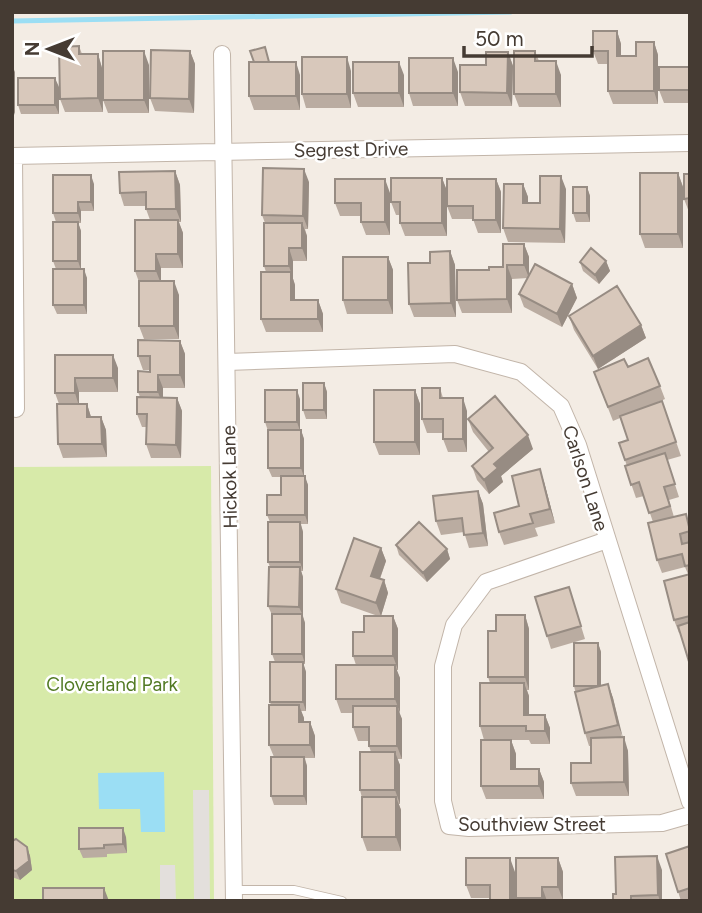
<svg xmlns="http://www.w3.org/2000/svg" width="702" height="913" font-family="Figtree,sans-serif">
<rect width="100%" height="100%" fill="#f3ece4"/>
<path fill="#d7eaa9" d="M211,466L214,901H12V467Z"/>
<path fill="#e3dfdc" d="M193,790H209L210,901H194Z
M160,865H175L176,901H160Z"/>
<path fill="#9bdef4" d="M164,772L165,832H141L140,809H99L98,773Z"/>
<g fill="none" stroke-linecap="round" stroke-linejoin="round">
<path stroke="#9bdef4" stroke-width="5" d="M12,21L511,12"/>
<defs>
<path id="service" d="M234,890H294L342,901"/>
<path id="minor" d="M222,54L234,901
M12,156L690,143
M14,156L16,409
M227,362L455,354L521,372L561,406L578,445L690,802
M607,540L486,582L454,625L443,666V801L449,826L469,828L662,823L690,815"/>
</defs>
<use href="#service" stroke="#c2b5a9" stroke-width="10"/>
<use href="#minor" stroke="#c2b5a9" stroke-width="18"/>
<use href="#service" stroke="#fff" stroke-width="8"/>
<use href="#minor" stroke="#fff" stroke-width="16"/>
</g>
<path fill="#baaca1" d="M617,31L621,44V56H636L654,42L658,55V104H613L608,91V64H598L593,51Z
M79,46L82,54H98L102,68L103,112H65L60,99Z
M190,51L195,64L194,113L155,111L150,98Z
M535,51L539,61L561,75V107H519L514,94Z
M508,52L513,66L512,106H465L460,92L486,65Z
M270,62L300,75V110H254L249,96Z
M149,65V113H108L103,100Z
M690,67V103H664L659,90Z
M351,71V108H306L302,94Z
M458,72V106H413L409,93Z
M404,75V107H358L353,93Z
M59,87V114H21L18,105Z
M175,171L180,185L181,222H179L183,233V268H161V281L179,295V339H144L139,326V282L135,271L150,220L146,209V206H124L120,193Z
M678,173L683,187V248H645L640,234Z
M690,174V212H689L684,199Z
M442,178L447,191V236H405L400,223V215H396L391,202Z
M496,179L501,192V233H478L473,219H452L447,206Z
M309,182L308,229H305L307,236V261H293V279L295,285V300H318L323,314V332H266L261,319L266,272L264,266L265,223L262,215Z
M94,184V211H81V223H78L81,231V269L87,278V314H57L53,305L56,269L53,261L56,222L53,213Z
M523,184L528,197V203H540L566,189L565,243L508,242L503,228Z
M587,187L590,196V222H576L573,213Z
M390,193V235H366L361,222V216H340L335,203Z
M524,244L529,257V276L572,284L577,298L562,327L524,307L519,294L528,278L512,279V313H462L457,300L489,270L503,267Z
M450,251L455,265L456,317H414L409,304Z
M388,257L393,270V314H347L343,300Z
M606,261L610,271L599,284L583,271L580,262Z
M569,316L641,325L646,338L598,369L574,330Z
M180,341L185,354V388H163V397L177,398L182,411L181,458H151L146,444L147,427H142L137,414L140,397L138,392L150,372V370H143L138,356Z
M55,355L118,368V392H79V404H87L91,417H101L106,430L107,457L63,458L58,444L59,404L55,393Z
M628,367L660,386L665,399L651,405L662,401L681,456L667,460L679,497L669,500L674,517L690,524V665L680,633H679L674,620L688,574L685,567L662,573L657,560L653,522L644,496L636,498L625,466H627L619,443L628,440L620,418L613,421L594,372Z
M324,383L327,392V419H306L303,410Z
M440,388L443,398L467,411V452H448L443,439V433H427L422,419Z
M415,390L420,404V455H379L374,442Z
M300,399V430H301L304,439V476L308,485V524H301L303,532V571H301L303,577V616L305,623V664H303L306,672V711H301L304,718V722H310L315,736V758H305L307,766V805H274L271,796L274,757L269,745L271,705L270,702L275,662L272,654V615L268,606L270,567L268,562L270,522L267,515L281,495V477H272L268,468V431L265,422Z
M468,419L533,449L501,476L503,482L489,494L477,480L472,466L489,452L473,432Z
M544,482L555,523L535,528L538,536L504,545L499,532Z
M478,491L483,504L488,546L469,548L464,532L441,535L436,521Z
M396,545L447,549L450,559L427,582L399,555Z
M381,548L386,561L380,579L384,580L388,593L381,616H393L398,629V670H396L400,678L399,713L402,719V759H397L400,765V804H399L401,810V851H367L362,837V798L360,790L371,752L369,746V741H358L353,727V713H341L336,699L356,665L353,656L364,632L378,616L341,603L336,589Z
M569,587L585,639L551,649L547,636Z
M525,615L529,629V690H527L529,696V715H545L550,728V744H531L529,740H484L480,726L490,683L488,677L496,631Z
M598,643L601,652V686L608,684L613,698L622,737L628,751L629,796H576L571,783L591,763V746H589L585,733L574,686Z
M511,740L516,754V769H539L544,782V799H486L481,786Z
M126,837L127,853L107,854V857L83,858L79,849Z
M12,841L27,847L30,856L32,870L20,880L12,877Z
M690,846V901H681L666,854Z
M558,858L563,872V900L517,901L516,898Z
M662,870V901H613L616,894Z
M515,872V901H490V898H471L466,885Z"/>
<path fill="#978c83" d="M617,31L621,44V70L617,56Z
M654,42L658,55V104L654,91Z
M144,51L149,65V113L144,100Z
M190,51L195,64L194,113L189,99Z
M508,52L513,66L512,106L507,93Z
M98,54L102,68L103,112L98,98Z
M347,57L351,71V108L347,94Z
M453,58L458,72V106L453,93Z
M556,61L561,75V107L556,94Z
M296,62L300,75V110L296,96Z
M399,62L404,75V107L399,93Z
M12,65L15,72V115L12,107Z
M55,78L59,87V114L55,105Z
M304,169L309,182L308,229L303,216Z
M175,171L180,185L181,222L176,209Z
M678,173L683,187V248L678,234Z
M91,175L94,184V211L91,202Z
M561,176L566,189L565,243L560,229Z
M442,178L447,191V236L442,223Z
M385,179L390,193V235L385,222Z
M496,179L501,192V233L496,220Z
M523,184L528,197V216L523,203Z
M587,187L590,196V222L587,213Z
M78,202L81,211V223L78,213Z
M178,220L183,233V268L178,254Z
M78,222L81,231V270L78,261Z
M302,223L307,236V261L302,248Z
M524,244L529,257V278L524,265Z
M289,248L293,261V279L289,266Z
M450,251L455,265L456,317L451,303Z
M156,254L161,268V284L156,271Z
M388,257L393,270V314L388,300Z
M606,261L610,271L599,284L595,275Z
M507,265L512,279V313L507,299Z
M84,269L87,278V314L84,305Z
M291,272L295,285V314L291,300Z
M174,281L179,295V339L174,326Z
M572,284L577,298L562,327L557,314Z
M318,300L323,314V332L318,319Z
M641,325L646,338L598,369L593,356Z
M180,341L185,354V388L180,375Z
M113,355L118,368V392L113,378Z
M158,375L163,388V406L158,392Z
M75,378L79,392V406L75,393Z
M324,383L327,392V419L324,410Z
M297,390L300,399V431L297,422Z
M415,390L420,404V455L415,442Z
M177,398L182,411L181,458L176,445Z
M463,398L467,411V452L463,439Z
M87,404L91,417H87Z
M101,417L106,430L107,457L102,444Z
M301,430L304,439V477L301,468Z
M528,435L533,449L501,476L503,482L489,494L484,480L494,464Z
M540,469L544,482L555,523L550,509Z
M305,476L308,485V524L305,515Z
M478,491L483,504L488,546L483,533Z
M300,522L303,532V571L300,562Z
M381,548L386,561L376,589L371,576Z
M447,549L450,559L427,582L423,573Z
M300,567L303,577V616L299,607Z
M384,580L388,593L381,616L376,603Z
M302,614L305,623V664L302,654Z
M525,615L529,629V690L525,677Z
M393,616L398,629V670L393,656Z
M598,643L601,652V696L598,686Z
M303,662L306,672V711L303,702Z
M395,665L400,678V713L395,699Z
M524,683L529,696V728L524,715Z
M608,684L613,698L623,738L618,725Z
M299,705L304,718V736L299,722Z
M397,706L402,719V759L397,746Z
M545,715L550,728V744L545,731Z
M310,722L315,736V758L310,745Z
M624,737L628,751L629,796L624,782Z
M511,740L516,754V782L511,769Z
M395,752L400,765V804L395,790Z
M304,757L307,766V805L304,796Z
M539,769L544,782V799L539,786Z
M396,797L401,810V851L396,837Z
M123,828L126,837L127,853L123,844Z
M27,847L30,856L32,870L20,880L16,871Z
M657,856L662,870V901H660L658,895Z
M510,858L515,872V901H511L510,900Z
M558,858L563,872V900L558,887Z
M542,887L547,901H543L542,898Z
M104,888L109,901H104Z"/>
<path fill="#d8c8bb" stroke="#978c83" stroke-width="2" d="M593,31H617V56H636V42H654V91H608V51H593Z
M79,46V54H98V98L60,99L59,47Z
M265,47L269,62H254L250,51Z
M151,50L190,51L189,99L150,98Z
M103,51H144V100H103Z
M514,51H535V61H556V94H514Z
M486,52H508L507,93L460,92V65H486Z
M302,57H347V94H302Z
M409,58H453V93H409Z
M249,62H296V96H249Z
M353,62H399V93H353Z
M659,67H690V90H659Z
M18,78H55V105H18Z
M263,168L304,169L303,216L262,215Z
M175,171L176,209H146V192L120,193L119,172Z
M640,173H678V234H640Z
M684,174H690V198L684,199Z
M53,175H91V202H78V213H53Z
M540,176H561L560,229L503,228L504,184H523V203H540Z
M391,178H442V223H400V202H391Z
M335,179H385V222H361V203H335Z
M447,179H496V220H473V206H447Z
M573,187H587V213H573Z
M135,220H178V254H156V271H135Z
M53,222H78V261H53Z
M264,223H302V248H289V266H264Z
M503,244H524V265H507V299L457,300V270H489V267H503Z
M591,248L606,261L595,275L580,262Z
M450,251L451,303L409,304L408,263H430V252Z
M343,257H388V300H343Z
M535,264L572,284L557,314L519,294Z
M53,269H84V305H53Z
M261,272H291V300H318V319H261Z
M139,281H174V326H139Z
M617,286L641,325L593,356L569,316Z
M138,340L180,341V375H158V392H138V371L150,372V356H138Z
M55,355H113V378H75V393H55Z
M648,358L660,386L608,407L594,372L624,359L628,367Z
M303,383H324V410H303Z
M422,388H440V398H463V439H443V419H422Z
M265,390H297V422H265Z
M374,390H415V442H374Z
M495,396L528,435L494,464L498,468L484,480L472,466L493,448L468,419Z
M137,397L177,398L176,445L146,444L147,414H137Z
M662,401L676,442L625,460L619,443L628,440L620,416Z
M57,404H87V417H101L102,444H58Z
M268,430H301V468H268Z
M665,453L675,484L664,487L670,506L649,513L639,482L631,485L625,466Z
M540,469L550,509L530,514L533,523L499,532L494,513L519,506L512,476Z
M281,476H305V515H267V495H281Z
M478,491L483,533L464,535L462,518L436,521L433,496Z
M686,514L690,531L680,534L682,544L690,542V565L685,566L682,554L657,560L648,523Z
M268,522H300V562H268Z
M419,522L447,549L423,573L396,545Z
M354,538L381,548L371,576L384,580L376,603L336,589Z
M269,567H300L299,607L268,606Z
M690,574V616L674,620L664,581Z
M569,587L581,626L547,636L535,597Z
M272,614H302V654H272Z
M496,615H525V677H488V631H496Z
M364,616H393V656H353V632H364Z
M690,622V665L678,626Z
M574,643H598V686H574Z
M270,662H303V702H270Z
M336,665H395V699H336Z
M480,683H524V715H545V731H526V726H480Z
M608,684L618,725L585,733L575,692Z
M269,705H299V722H310V745H269Z
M353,706H397V746H369V727H353Z
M624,737V782L571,783V763H591V738Z
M481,740H511V769H539V786H481Z
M360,752H395V790H360Z
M271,757H304V796H271Z
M362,797H396V837H362Z
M79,828H123V844L104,845V848L79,849Z
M16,839L27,847L29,861L16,871L12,870V841Z
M690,846V888L678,892L666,854Z
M657,856L658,895L631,896V901H613V894H616L615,857Z
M466,858H510V900H490V885H466Z
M516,858H558V887H542V898H516Z
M43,888H104V901H43Z"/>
<g text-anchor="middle" stroke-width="5" stroke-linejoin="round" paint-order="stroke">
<g font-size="19" fill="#453b33" stroke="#fff">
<text transform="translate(351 149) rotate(-1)" y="7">Segrest Drive</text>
<text transform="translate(229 477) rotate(-91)" y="7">Hickok Lane</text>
<text transform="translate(586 478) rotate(72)" y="7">Carlson Lane</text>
<text x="532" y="831">Southview Street</text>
</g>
<g font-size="19" fill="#527a24" stroke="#fff">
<text x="112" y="691">Cloverland Park</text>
</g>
</g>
<rect width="702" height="913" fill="none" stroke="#453b33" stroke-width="28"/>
<g transform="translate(49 49) rotate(270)" stroke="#ffffff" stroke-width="5" paint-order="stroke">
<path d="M0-5L12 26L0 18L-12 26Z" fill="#453b33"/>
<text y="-10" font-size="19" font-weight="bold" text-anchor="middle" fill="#453b33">N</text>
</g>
<path d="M464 46v10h128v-10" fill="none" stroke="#453b33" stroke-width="3.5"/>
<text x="475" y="46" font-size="21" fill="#453b33" stroke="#ffffff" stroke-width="5" paint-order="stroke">50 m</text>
</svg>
